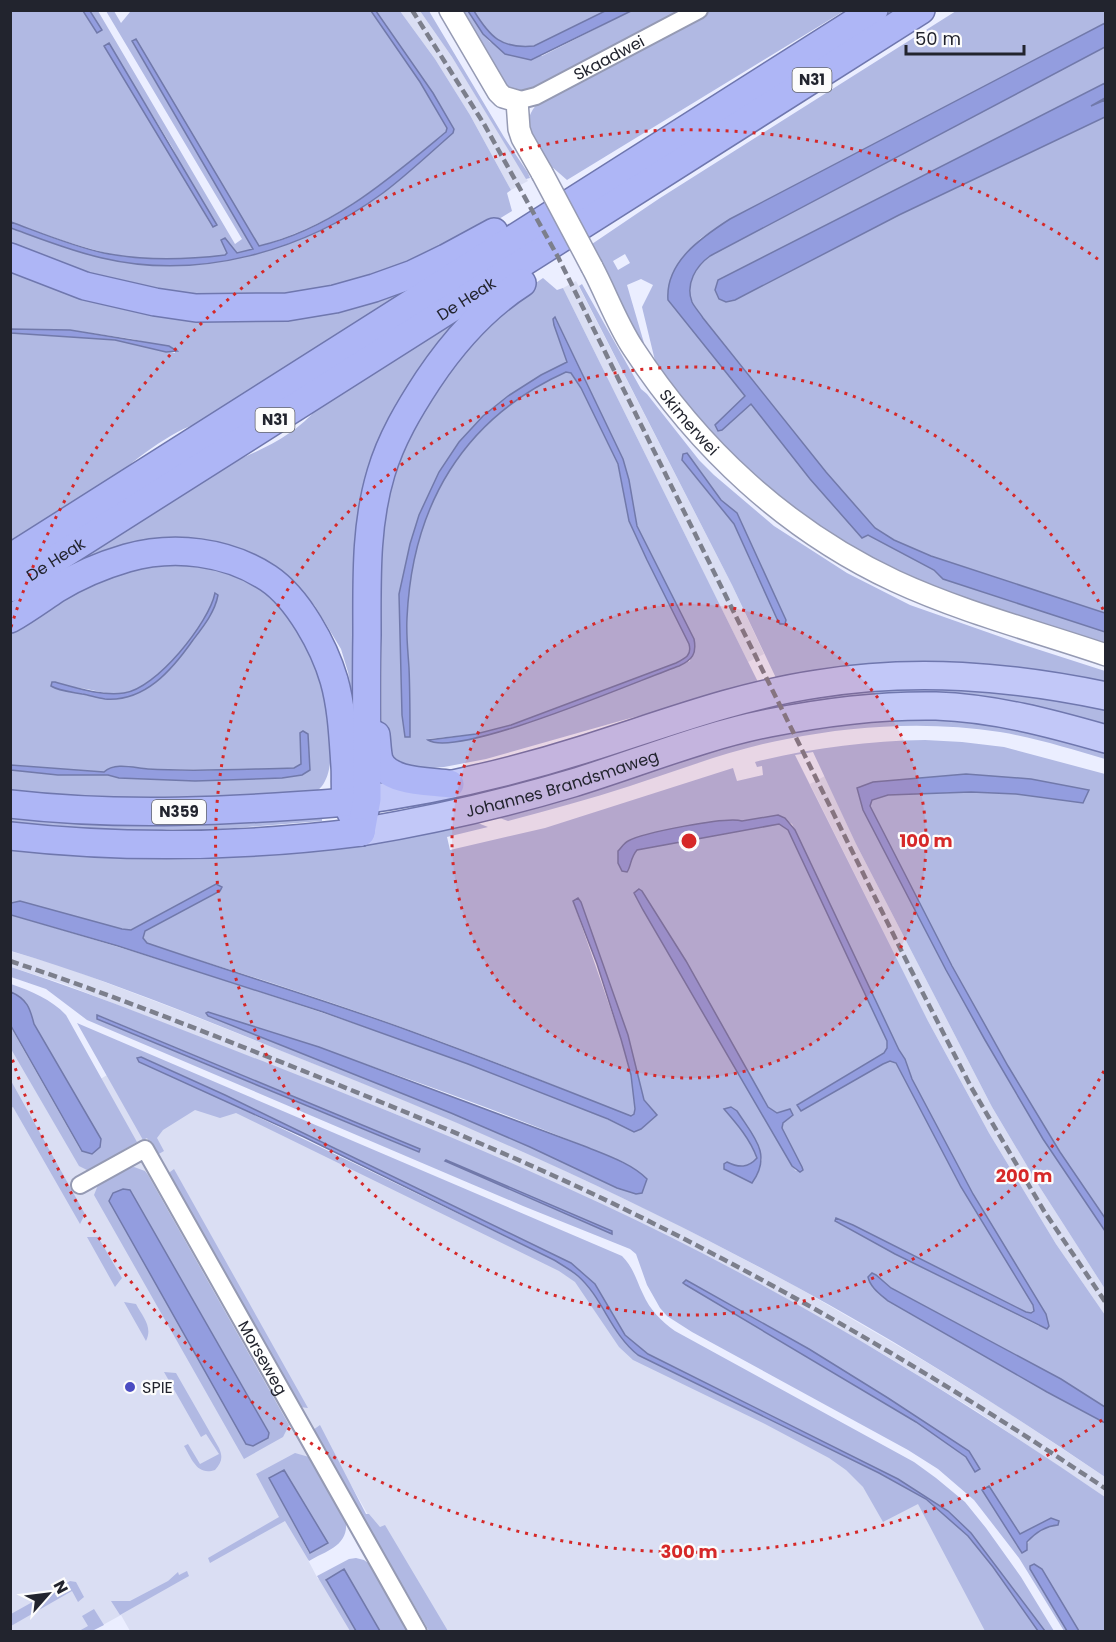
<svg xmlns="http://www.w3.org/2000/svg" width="1116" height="1642" font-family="Poppins,sans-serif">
<rect width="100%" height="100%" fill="#ebeeff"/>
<path fill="#dadef3" d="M400,11H420L452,57L528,181L511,190L470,115L435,59Z
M576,281L732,585L764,654L748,662L563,288Z
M825,776L856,844L992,1107L1039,1186L1105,1289V1315L1056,1244L989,1133L928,1021L810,784Z
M10,951L62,966L181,1011L385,1092L517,1148L669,1220L797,1287L926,1362L1004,1410L1105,1477V1497L975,1410L883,1354L747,1278L605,1206L393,1113L64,984L11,967Z
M10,1026L74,1094L137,1058L577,1275L649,1361L939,1509L968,1536L1038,1631H434L351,1485L305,1510L310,1553L308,1560L318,1579L327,1581L356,1631H130L121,1615L92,1631H11Z"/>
<path fill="#b1b9e3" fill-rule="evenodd" d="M10,11H83L97,33L101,30L90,11H98L235,244L242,239L106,11H114L121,23L130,12L137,11H371L420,82L447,128L446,132C385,182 337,224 259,246L135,39L132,42L254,249L237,253L233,251L227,253L225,255C185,260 142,262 102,252C71,244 41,233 11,222ZM109,44L172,147L212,227Z
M376,11H400L435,59L470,115L511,190L507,193L512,211L440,255L332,292L160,298L11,252L10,228C41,239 71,251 102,258C199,281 304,251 383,193C407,175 430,153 453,133L433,93Z
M420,11H429L504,137L528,173L530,178L526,179L452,57Z
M458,11H468L483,34L490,42L542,56L631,11H682L531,90L517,92L504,88Z
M474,11H605L534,46C501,49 490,37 474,11Z
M711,11H844L567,180L551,166L548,167C536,146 517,127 537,104Z
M956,11H1105V23L730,219L701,238L694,245L668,300L745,396L748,405L751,404L810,479L868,535L934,570L943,579L1105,632V645L939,591L870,558L814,524L739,465L658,373L642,307L653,285L641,279L627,285L644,343V346L641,347L589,246L660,198ZM625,254L630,263L618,270L613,261Z
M1105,47V83L718,280L715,290L719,299L726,302L735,300L899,215L1105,117V613L931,556L894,540L875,528L826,472L703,318C700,313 695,308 692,302C685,284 696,266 710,256Z
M459,258L200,424C181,424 128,464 115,478L11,546L10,333L115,340L175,353V349L132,339L70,330L11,329V264L201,315Z
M543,278L557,290L563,288L758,682L776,678L732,585L579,286L582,284L641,389L647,394L699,460L714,475L774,526L847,573L910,605L1018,643L1105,671V686H755L627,719L486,759L444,767L420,769L409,768L391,755L385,745L382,721V548L391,465L452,355L524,291ZM556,318L623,459L629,480L637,526L694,639L690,661C663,673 634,682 607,693C549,715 497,739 434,743L428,739L476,734L511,725L676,663C686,658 692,655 690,644L647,560L629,521L618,465L581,388L571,373L566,372C462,419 412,506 407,618C406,635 408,652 409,668C410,691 410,714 410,737H405L402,715L399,594L410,544L419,515L483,416L508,396L541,375L567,362ZM683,454L721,500L737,513L786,620L756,574L734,524L682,461Z
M487,297L390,433L353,700L348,672L341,649L315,606L295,584L188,540L11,613V602L227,464C260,451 296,435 318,407Z
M163,563C196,564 232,565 260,586C281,602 306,641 315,665C325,694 341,761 322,786C319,790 314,793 311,795L196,804L11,793V770L58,775H108L119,778L195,781L282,778L302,775L310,770L308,734L301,765L294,768L217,770L151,769L115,766L104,772L11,765V627L78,589L122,573ZM215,593L217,601L171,668L142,691L105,699L53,688C62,688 71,687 80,688C95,690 110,696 126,693C157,688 209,623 215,593Z
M947,685L1105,705V729L971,700L597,765L412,815L409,801L757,705L855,691Z
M854,719H971L1105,748V759C1071,749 1036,738 1000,732C930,721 856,725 787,739C733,749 682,769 630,786C590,799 549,810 508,821L491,815L733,743Z
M925,740L962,742L1004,747L1105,774V1218L1060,1152L1008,1066L952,966L870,806L872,800L888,795L971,792L1016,794L966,774L873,782L857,788L863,810L946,970L985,1040L1043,1139L1105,1231V1289L1039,1186L992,1107L856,844L813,752L795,755L928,1021L989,1133L1056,1244L1105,1315V1407L1061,1379L891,1288L876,1275L888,1301L1047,1392L1105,1423V1477C987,1397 865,1321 738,1256C599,1183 455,1120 309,1062C210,1022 112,981 11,951V915C148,955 284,998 418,1046C491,1072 565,1098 634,1132L654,1118L655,1112L646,1105L644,1100L628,1035L581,902L573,901L621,1039L631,1075L635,1109L634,1114L631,1117C519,1070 405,1026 290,989C242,973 194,959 147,943L143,938L145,931L219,891L216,884L131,930L122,929L11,903L10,845L470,820L488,827L447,837L450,850L545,828L733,768L737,781L763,775L762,766L757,767L755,762C812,748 867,741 925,740ZM778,815L792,824L795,830L899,1050L905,1059L912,1079L973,1194L1046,1314L1039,1326L895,1254L835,1221L839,1219L853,1225L1026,1312L1031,1313L1034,1311L1033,1305L961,1187L896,1063L890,1061L883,1064L801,1111L798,1104L884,1053L887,1048V1041L788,830L779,824L637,850L631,857L629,865L626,842L712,822L742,821ZM642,891L686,961L768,1107L777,1113L790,1109L793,1115L783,1123L782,1128L802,1167L796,1171L792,1166L643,910L634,893ZM208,1012C348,1056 488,1105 623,1162L617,1188L530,1147L451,1113L208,1016L206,1013ZM737,1111L762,1159L752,1183L736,1167L752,1164L757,1158C751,1142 740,1122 726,1112Z
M11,813L322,816V821L223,829H173L119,834L11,827Z
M11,967C100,996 187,1032 275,1066C385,1109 495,1154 602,1204C778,1286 946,1388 1105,1497V1631H1079L1042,1569H1030L1067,1631H1064L1019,1558L974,1500L938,1469L908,1450L692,1332L667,1316L660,1308L647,1285L636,1254L630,1249L523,1206L87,1020L46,989L11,977ZM98,1015L419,1149L418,1152L97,1019ZM447,1160L611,1234L446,1161ZM686,1280L809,1349L969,1451L975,1472L966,1457L916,1422L686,1285L683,1283ZM989,1486L1020,1534L1051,1518L1055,1526C1039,1525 1029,1540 1022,1553L982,1490Z
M11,984C31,991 51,999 66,1015L137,1142L91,1169L87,1170L79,1166L11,1049L10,1026L81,1151L101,1139L34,1024C30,1008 26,999 11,992Z
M77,1023L622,1256C634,1268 636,1280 643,1294C650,1310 661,1321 675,1331L914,1462L936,1478L965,1502L986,1528L1021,1577L1054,1631H1045L971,1533L948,1511L898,1479L648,1354L625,1335L595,1284L571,1263L225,1095L142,1057L217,1097L554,1260C562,1265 571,1270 578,1276C603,1298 611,1334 638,1355L879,1473L926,1499L968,1536L993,1567L1038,1631H985L918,1504L883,1522L863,1487L846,1470L829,1458L765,1424L633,1360L619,1347L575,1282L559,1271L236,1113L220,1118L195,1110L163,1130L157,1138L164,1151L157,1155L147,1138L143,1140Z
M10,1079L85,1214L80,1224L13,1107L11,1108Z
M134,1167L145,1171L148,1175L289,1425L283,1437L244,1459L94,1195L98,1185L127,1168ZM130,1190L269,1432L268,1438Z
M174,1169L308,1408L300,1407L169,1175L170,1172Z
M87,1237H98L122,1278L115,1287Z
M124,1302L136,1304C143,1317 153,1327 146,1341Z
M164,1372L176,1373L219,1448C223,1457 222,1462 215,1470C197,1476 192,1459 184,1446L188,1444L200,1464L219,1454L206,1434L201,1437Z
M320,1425L366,1514H369L380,1527L385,1525L448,1631H429L313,1430Z
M295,1453L309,1457L346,1523C348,1546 326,1551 309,1561L285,1521L210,1563L208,1558L279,1517L256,1474ZM284,1470L327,1542L309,1553L269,1478Z
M356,1558L364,1560L371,1565L408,1631H380L344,1569L326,1580L356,1631H350L317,1576L349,1559Z
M187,1571L189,1576L120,1615L111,1601H130L168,1581L178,1572L179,1575Z
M70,1581L76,1582L84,1597L78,1602L72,1591L11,1626V1614Z
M94,1609L104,1625L92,1631H79L88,1626L82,1616Z"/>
<path fill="#939ddf" stroke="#7179aa" stroke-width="1.5" d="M83,11H90L102,30L97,33Z
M371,11H376L433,93L454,129L453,133C430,153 407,175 383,193C304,251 199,281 102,258C71,251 41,239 11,228V222C41,233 72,246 104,253C144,261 185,260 225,255L227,253L221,240L225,238L237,253L253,249L132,41L136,39L259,246C332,229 389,179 446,132L447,128L420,82Z
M468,11H474C490,37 501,49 534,46L605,11H631L531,60L505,54L483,34Z
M1105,23V47L710,256C696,266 685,284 692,302C695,308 700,313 703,318L826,472L875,528L894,540L931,556L1105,613V632L943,579L934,570L868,535L862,538L810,479L751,404L722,430L718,431L715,425L745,396L668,300C665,262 702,237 730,219Z
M109,43L217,225L213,227L104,46Z
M1105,83V98L1091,106L1105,100V117L899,215L735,300L726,302L719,299L715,290L718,280Z
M555,317L623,459L629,480L637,526L694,639C697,654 692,660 679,666C639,680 458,759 428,740L476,734L511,725L676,663C686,658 692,655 689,644L647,560L629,521L618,464L581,388L571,373L566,372C462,419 412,507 407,618C406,635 408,652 409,668C410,691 410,714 410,737H405L402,715L399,594L410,544L419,515L439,472L459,442L483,416L508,396L541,375L567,362L554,325L553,319Z
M10,329L70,330L169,346L177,351L166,352L115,340L11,333Z
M687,453L721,500L737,513L786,620L785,624H780L777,619L734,524L682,460L683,454Z
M215,593L218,595C215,612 203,627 193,640C172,670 145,702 105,699C97,698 89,695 82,694C72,692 59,691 51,686L52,682H55C77,688 101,696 124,693C156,689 209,623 215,593Z
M303,731L308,734L310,770L302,775L282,778L195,781L119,778L108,775H58L11,770V765L104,772C115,762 134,768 148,769C197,772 246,769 294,768L301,764L300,733Z
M966,774L1031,779L1089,790L1083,803L1016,794L971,792L888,795L872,800L870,806L952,966L1008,1066L1060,1152L1105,1218V1231L1043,1139L985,1040L946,970L863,810L857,788L873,782Z
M778,815L785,818L795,830L899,1050L905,1059L912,1079L973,1194L1046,1314L1049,1326L1047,1329L895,1254L835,1221L836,1218L853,1225L1026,1312L1031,1313L1034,1311L1033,1305L961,1187L896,1063L890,1061L883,1064L801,1111L797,1105L884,1053L887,1048V1041L788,830L779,824L637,850C630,858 631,867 627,872L622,871L618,863V851C621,848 624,843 628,841C642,833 727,816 742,821Z
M216,884L222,887L220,891L145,931L143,938L147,943C234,973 323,999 410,1031C484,1058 558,1087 631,1116L634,1114L635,1109L631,1075L621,1039L597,964L573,901L578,898L581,902L628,1035L644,1100L657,1115L641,1129L634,1132L608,1119L468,1064L323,1012L118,946L11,915V903L20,901L122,929L131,930Z
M639,889L642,891L686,961L768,1107L777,1113L790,1109L793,1115L783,1123L782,1128L802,1167L803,1170L800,1172L792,1166L643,910L634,893Z
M11,992C27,999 30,1008 34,1024L101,1139L100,1147L92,1154L82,1151L11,1026Z
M208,1012L319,1047L584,1146C606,1155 631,1163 647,1179L642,1193L636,1194L617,1188L530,1147L451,1113L208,1016L206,1013Z
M97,1015L420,1149L419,1152L97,1019Z
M141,1057L225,1095L571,1263L595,1284L625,1335L648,1354L898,1479L948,1511L971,1533L1045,1631H1038L993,1567L968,1536L926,1499L879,1473L638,1355C611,1334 603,1298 578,1276C571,1270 562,1265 554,1260L304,1137L139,1062L137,1058Z
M731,1107L737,1111C753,1136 773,1154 752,1183L724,1169V1164L727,1162C739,1168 748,1168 757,1158C750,1139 737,1124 724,1109Z
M446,1160L612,1231V1234L445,1161Z
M123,1189L130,1190L269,1433L268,1438L253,1446L246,1444L109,1201L113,1193Z
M872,1273L876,1275L891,1288L1061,1379L1105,1407V1423L1047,1392L888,1301C880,1294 870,1287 868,1277Z
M686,1280L809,1349L888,1398L969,1451L980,1469L975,1472L966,1457L916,1422L686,1285L683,1283Z
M284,1470L328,1543L310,1553L269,1478Z
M989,1486L1020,1534L1051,1518L1059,1521L1058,1525C1045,1526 1036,1532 1027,1542V1550L1022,1553L982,1490Z
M1034,1564L1042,1569L1079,1631H1067L1030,1569V1566Z
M344,1569L380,1631H356L327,1581L326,1580Z"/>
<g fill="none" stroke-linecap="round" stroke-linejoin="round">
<defs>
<g id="minor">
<path id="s1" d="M517,101L536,96L699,10"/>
<path id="s2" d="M80,1185L145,1149L418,1632"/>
</g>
<g id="tertiary">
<path d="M450,10L498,92L503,97L517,101L519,129L522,138L542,173"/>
<path id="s3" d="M592,267C606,293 616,322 633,348C698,448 786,530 895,581C962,612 1035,631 1106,655"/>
</g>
<g id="primary">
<path d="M347,802C426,792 506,774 582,750C659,726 736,696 817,684C915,668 1009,676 1106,696"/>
<path id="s4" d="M361,832C433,820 503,804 573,783C638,763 703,736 769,723C824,712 880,705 936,706C994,708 1050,723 1106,739"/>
</g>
<g id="trunk">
<path d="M10,257L85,286L155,302L196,308L287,307L335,299L374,288L413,274L446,258L494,232"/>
<path d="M10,558L874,10"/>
<path id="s5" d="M10,588L921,10"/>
<path d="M10,619C26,610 41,599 56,589C77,576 103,565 127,558C174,545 227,551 268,578C298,598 324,646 334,680C342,708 343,738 345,766C346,777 344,792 347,803C350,812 356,822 361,832"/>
<path d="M376,735C377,743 377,752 379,760C388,783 429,781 450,784"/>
<path d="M10,804C123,817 234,811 347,802"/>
<path d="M361,832L367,799C367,745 366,690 367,635C367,581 365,526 381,473C391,439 409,409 428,380C454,341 483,308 522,283"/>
<path d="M10,836C127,849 244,847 361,832"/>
</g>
</defs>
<use href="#minor" stroke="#959ab3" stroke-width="20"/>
<use href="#tertiary" stroke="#959ab3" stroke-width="24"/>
<use href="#primary" stroke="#6f77ae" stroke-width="30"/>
<use href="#trunk" stroke="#6f77ae" stroke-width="30"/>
<use href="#minor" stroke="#fff" stroke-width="16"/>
<use href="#tertiary" stroke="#fff" stroke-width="21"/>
<use href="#primary" stroke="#c2c8f8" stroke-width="27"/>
<use href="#trunk" stroke="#aeb6f6" stroke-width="27"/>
<path stroke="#7c7f8c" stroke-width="4.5" stroke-dasharray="9 4.5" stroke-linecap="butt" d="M412,10L484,124L558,257L909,966L971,1087L1044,1211L1106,1303
M10,961C104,992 195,1028 286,1064C389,1105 491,1146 591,1193C770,1278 941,1378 1106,1489"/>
<defs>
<path id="tertiary-bridge" d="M542,173L592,267"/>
</defs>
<use href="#tertiary-bridge" stroke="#959ab3" stroke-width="24" stroke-linecap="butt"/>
<use href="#tertiary-bridge" stroke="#fff" stroke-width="21"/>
</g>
<circle cx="689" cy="841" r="237" fill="#d62828" fill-opacity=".12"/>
<g fill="none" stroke="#d62828" stroke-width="3" stroke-dasharray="3 6">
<circle cx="689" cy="841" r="237"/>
<path d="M1104 1071A474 474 0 1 1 1104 611"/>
<path d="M1102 1420A711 711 0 0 1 11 1055M11 627A711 711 0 0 1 1102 262"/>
</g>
<circle fill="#4b4cc2" stroke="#fcfcfc" stroke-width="2" cx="130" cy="1387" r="6"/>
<g text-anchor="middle" stroke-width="4.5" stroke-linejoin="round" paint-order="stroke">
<g fill="#fcfcfc" stroke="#63656c" stroke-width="1.5">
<rect x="792.5" y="68" width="39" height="24" rx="4.5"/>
<rect x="255.5" y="408" width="39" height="24" rx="4.5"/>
<rect x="152" y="800" width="54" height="24" rx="4.5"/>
</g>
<g font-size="15" font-weight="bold" fill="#22242e">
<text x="812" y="85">N31</text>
<text x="275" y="425">N31</text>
<text x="179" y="817">N359</text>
</g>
<g font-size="16" fill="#22242e" stroke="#fcfcfc">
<text dy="6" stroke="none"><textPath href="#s1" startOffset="102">Skaadwei</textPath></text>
<text dy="6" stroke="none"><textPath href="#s5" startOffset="540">De Heak</textPath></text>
<text dy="6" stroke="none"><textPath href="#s3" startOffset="184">Skimerwei</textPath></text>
<text dy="6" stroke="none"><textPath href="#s5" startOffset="54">De Heak</textPath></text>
<text dy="6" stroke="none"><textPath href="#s4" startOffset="207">Johannes Brandsmaweg</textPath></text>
<text dy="6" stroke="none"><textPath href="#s2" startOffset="314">Morseweg</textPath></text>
</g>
<g font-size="16" fill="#22242e" stroke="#fcfcfc" text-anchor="start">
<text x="142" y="1393">SPIE</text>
</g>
</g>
<circle cx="689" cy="841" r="9" fill="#d62828" stroke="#fcfcfc" stroke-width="3"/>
<g font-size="18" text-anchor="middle" font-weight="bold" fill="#d62828" stroke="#fcfcfc" stroke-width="4.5" stroke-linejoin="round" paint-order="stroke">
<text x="926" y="847">100 m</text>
<text x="1024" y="1182">200 m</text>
<text x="689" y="1558">300 m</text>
</g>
<rect width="1116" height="1642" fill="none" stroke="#22242e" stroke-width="24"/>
<g transform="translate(48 1594) rotate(62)" stroke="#fcfcfc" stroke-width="4.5" paint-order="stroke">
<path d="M0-4.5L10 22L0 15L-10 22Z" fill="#22242e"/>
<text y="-9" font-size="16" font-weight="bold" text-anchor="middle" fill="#22242e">N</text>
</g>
<path d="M906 45v9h118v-9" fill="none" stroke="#22242e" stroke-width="3"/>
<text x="915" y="45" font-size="18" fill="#22242e" stroke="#fcfcfc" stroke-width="4.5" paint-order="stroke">50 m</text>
</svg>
